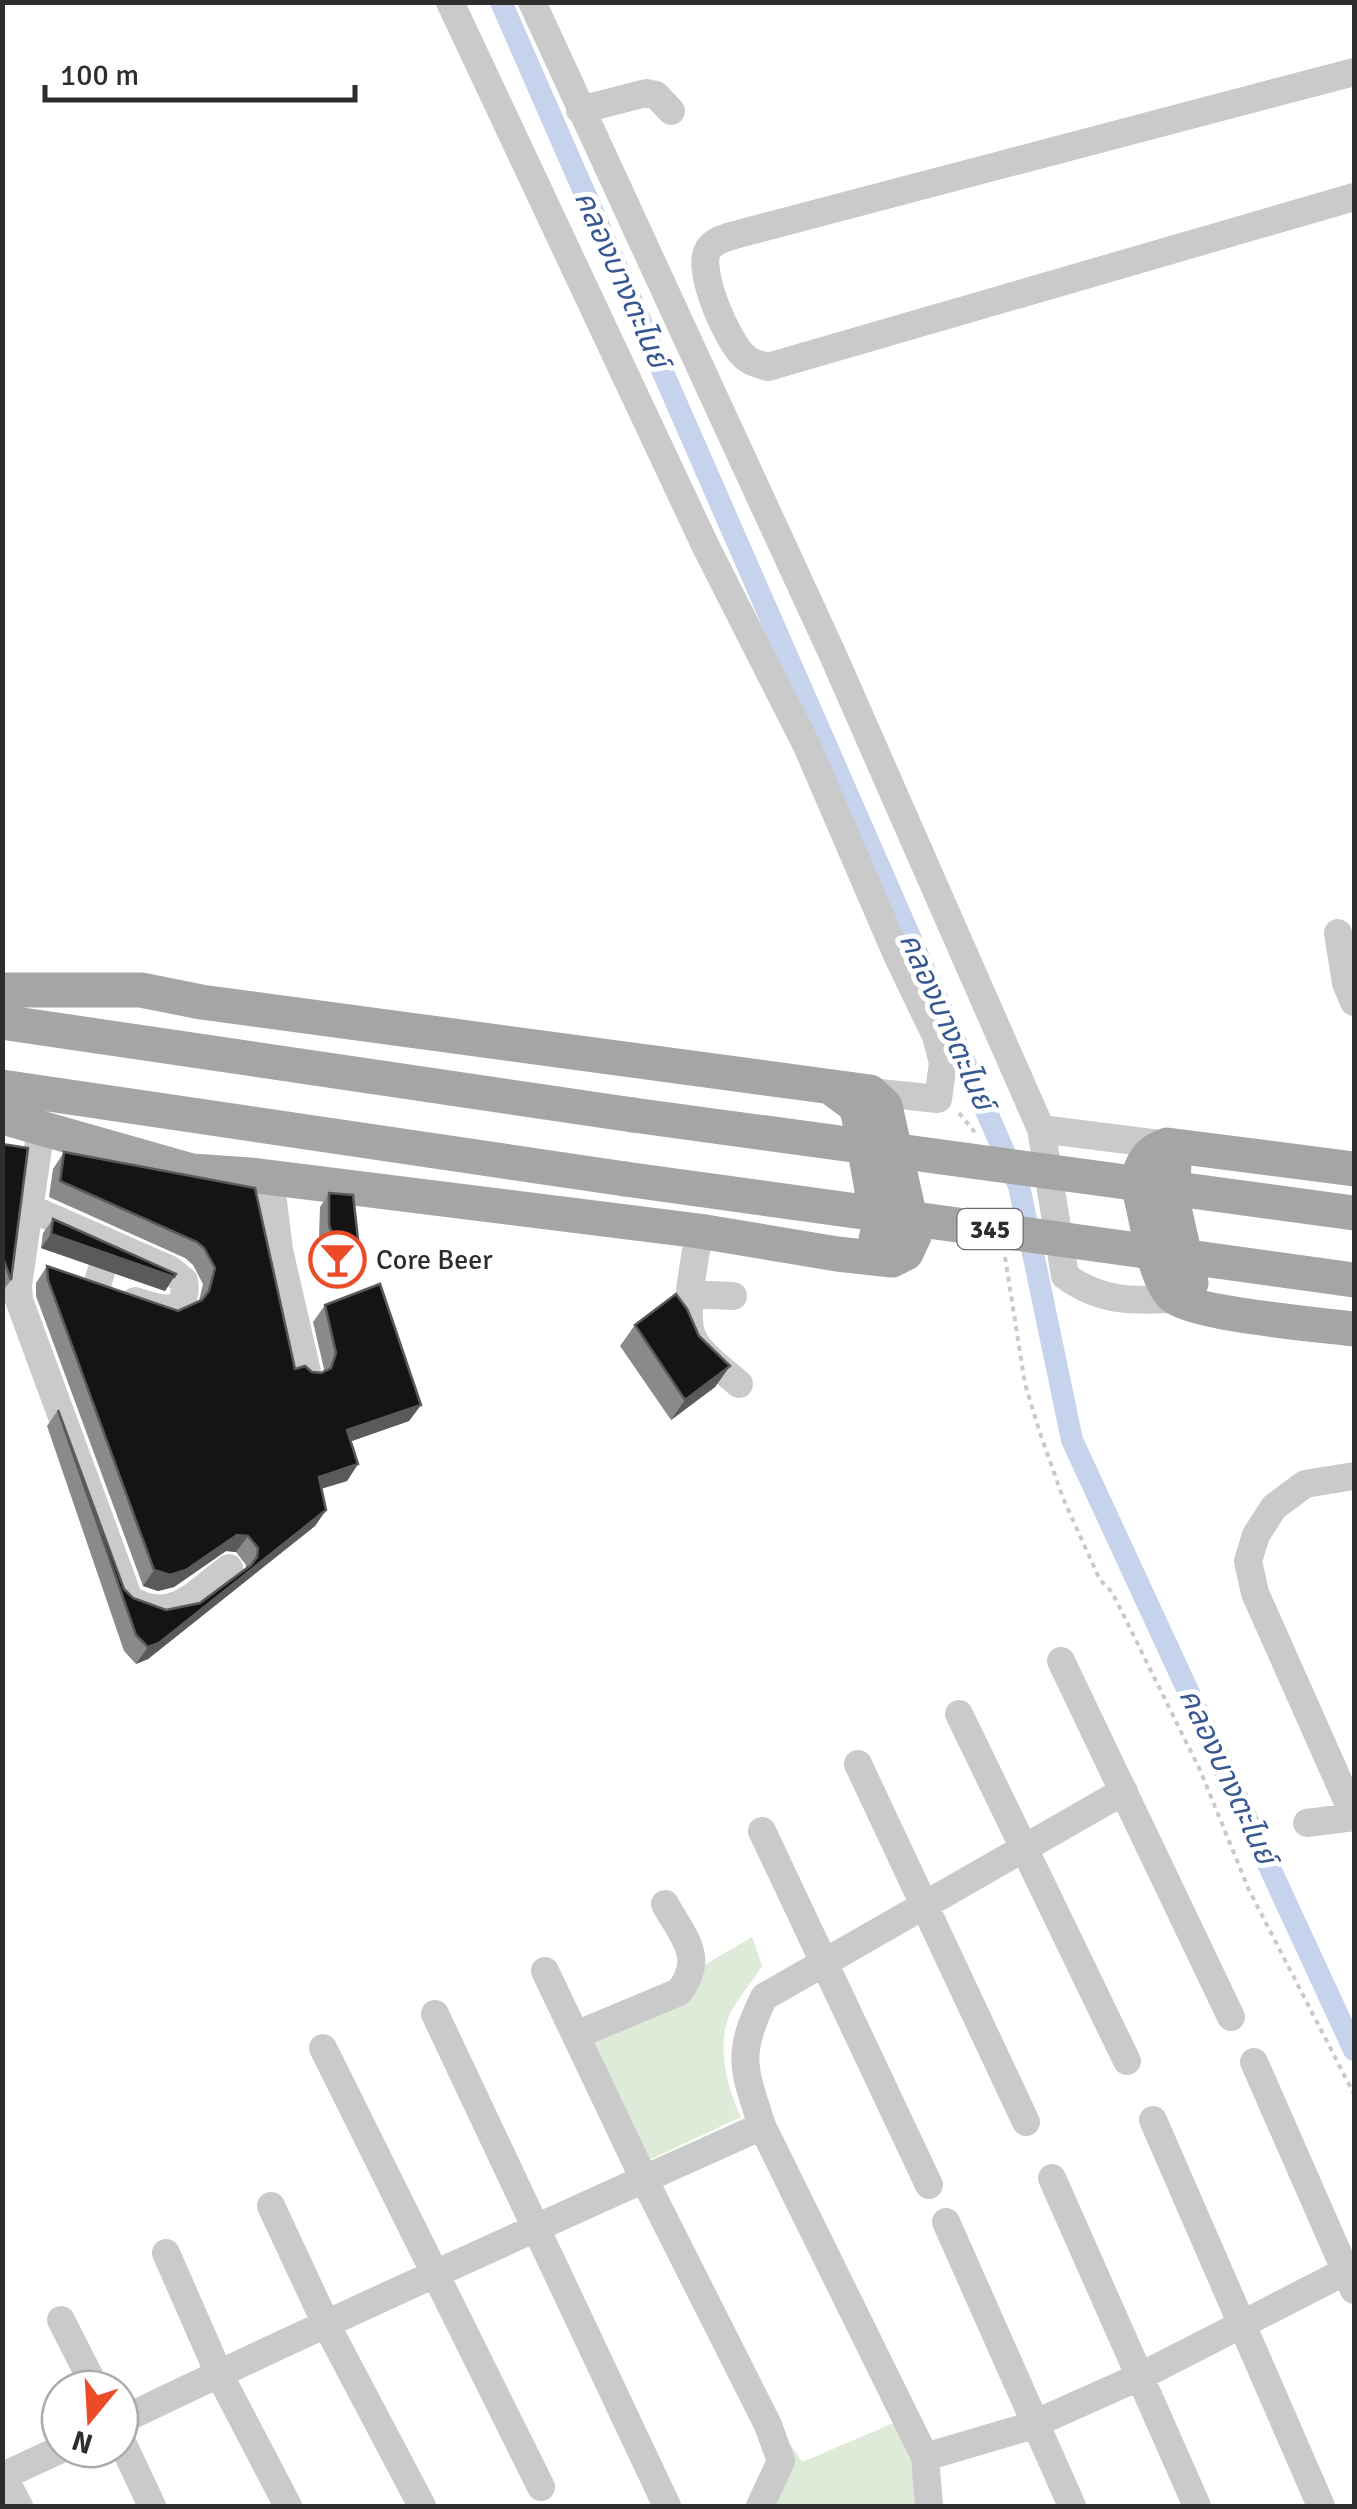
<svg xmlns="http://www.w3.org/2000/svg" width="1357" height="2509" font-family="Signika,'Noto Sans Thai',sans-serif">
<rect width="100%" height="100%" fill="#fff"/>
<path fill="#dfebd9" d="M752,1937L762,1966C752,1983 733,2003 727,2022C718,2053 728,2089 741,2117L643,2163L585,2035Z
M903,2419L923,2506H756L791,2445L802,2462Z"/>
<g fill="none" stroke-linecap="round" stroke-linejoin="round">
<path stroke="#c5d3ec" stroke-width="22" d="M501,2L1019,1186L1072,1440L1354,2050"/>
<path stroke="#cacaca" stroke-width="4" stroke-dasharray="5 5" stroke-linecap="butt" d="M959,1113L978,1136
M1005,1257L1025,1384L1039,1430L1063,1498L1100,1580L1112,1592L1200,1770L1249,1890L1354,2094"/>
<path stroke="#cacaca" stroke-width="28" d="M450,2L706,547L807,746L897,955L936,1036L943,1063L938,1099L870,1092
M532,2L832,653L1041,1129L1065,1276C1101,1302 1131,1301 1174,1299
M1354,72L742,233C730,237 714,239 708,250C696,270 728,344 746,358C752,363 761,365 768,367L1354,197
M580,110L646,93L656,95L671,111
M1338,933L1346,983L1354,1002
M41,1128L18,1285L19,1300L129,1599C171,1625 195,1593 229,1568
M1041,1129L1167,1145
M270,1178L279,1250L307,1372
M30,1208L169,1269L184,1281C189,1319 159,1309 135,1301
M699,1231C696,1257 681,1318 694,1340C704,1357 724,1371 739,1384
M96,1288L110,1243
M691,1294L733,1296
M1354,1476L1305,1484L1274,1507L1256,1535L1248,1561L1255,1593L1354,1816
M1061,1661L1231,2017
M959,1714L1127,2061
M858,1764L1026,2122
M1307,1823L1354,1817
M762,1831L929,2185
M545,1971L644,2179L768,2425L781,2461L760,2506
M435,2014L667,2506
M576,2035L679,1992C706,1957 683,1937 665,1904
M323,2048L541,2487
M1254,2062L1354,2290
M1153,2120L1321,2506
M1052,2178L1197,2506
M271,2206L327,2326L422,2506
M946,2222L1072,2506
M166,2253L219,2374L288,2506
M61,2320L96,2389
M120,2421C332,2319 547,2223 762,2126
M120,2438L152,2506
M925,2457L1027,2427L1139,2377L1346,2271
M2,2474L19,2506
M3,2476L61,2449
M929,2506L925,2457L762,2126C743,2067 736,2055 764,1997L1124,1791"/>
<path stroke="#a5a5a5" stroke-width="35" d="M2,990H141L201,1002L870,1092L885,1106L914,1236L906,1253L892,1260L837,1254L699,1231L250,1175L192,1171L2,1117
M2,1022L633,1115
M2,1087L625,1179
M830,1087L853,1104L858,1112L879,1229L876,1239
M1174,1163L1172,1199L1191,1283
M1354,1169L1167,1145C1141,1154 1135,1175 1142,1201C1148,1225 1155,1280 1173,1296C1192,1314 1322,1325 1354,1329"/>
<path stroke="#a5a5a5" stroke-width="35" d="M633,1115L1354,1213
M625,1179L1354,1280"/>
</g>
<path fill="#8a8a8a" d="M2,1144L11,1280L2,1292Z
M64,1152L255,1188L295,1369L323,1372L324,1369L313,1322L325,1305L421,1405L409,1421L351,1441L358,1464L347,1481L321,1489L326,1510L315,1526L148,1659L136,1664L124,1651L47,1426L58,1410L124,1589L133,1598L166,1610L200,1603L246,1569V1565L236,1552L226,1551L174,1587L158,1591L143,1586L36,1296V1283L47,1266L178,1311L199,1301L203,1284L193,1265L185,1258L49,1197L53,1169Z
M329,1193L351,1280L333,1282L319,1239L320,1207Z
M53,1219L174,1277L165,1291L41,1248L43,1233Z
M635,1325L699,1336L730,1366L715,1387L671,1420L620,1346Z"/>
<path fill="#5a5a5a" d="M51,1234L174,1277L165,1291L41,1248Z
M361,1266L351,1280L333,1282L343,1268Z
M730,1366L715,1387L671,1420L685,1400Z
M421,1405L409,1421L335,1447L347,1430Z
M358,1464L347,1481L307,1493L319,1477Z
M326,1510L315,1526L148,1659L136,1664L148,1647Z
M237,1535L248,1536L236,1552L226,1551L174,1587L158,1591L143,1586L154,1570Z"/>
<path fill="#141414" stroke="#5a5a5a" stroke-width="2.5" d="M2,1144L28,1148L11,1280L2,1255Z
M64,1152L255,1188L295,1369L305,1366L312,1372L321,1373L331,1368L336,1353L325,1305L380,1284L421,1405L347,1430L358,1464L319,1477L326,1510L159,1643L148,1647L136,1635L58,1410L124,1589L133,1598L166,1610L200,1603L251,1565L257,1557L258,1548L248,1536L237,1535L186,1570L170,1575L154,1570L48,1280L47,1266L178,1311L202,1300L209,1291L215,1268L204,1248L197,1242L60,1181Z
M329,1193L353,1195L361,1266L343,1268L329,1225Z
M53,1219L176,1274L174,1277L51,1234Z
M676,1294L687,1309L699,1336L730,1366L685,1400L635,1325Z"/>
<defs>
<symbol id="bar-ring" viewBox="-11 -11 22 22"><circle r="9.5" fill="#fff" stroke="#ec4b27" stroke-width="1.5"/><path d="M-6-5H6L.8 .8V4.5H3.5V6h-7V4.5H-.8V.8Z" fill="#ec4b27"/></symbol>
</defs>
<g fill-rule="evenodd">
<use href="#bar-ring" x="306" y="1228" width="63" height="63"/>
</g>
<g text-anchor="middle" stroke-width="10" stroke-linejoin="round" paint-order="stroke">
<rect fill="#fff" stroke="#6c6c6c" stroke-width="2.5" x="957.5" y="1209" width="65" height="40" rx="8"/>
<g font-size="25" font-weight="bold" fill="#2d2d2d">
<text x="990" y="1238">345</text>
</g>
<g font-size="28" fill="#2d2d2d" stroke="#fff" text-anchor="start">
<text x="376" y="1269">Core Beer</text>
</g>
<g font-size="30" font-style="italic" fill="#385892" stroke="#fff">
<text transform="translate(622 279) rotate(66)" y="10">คลองบางตะไนย์</text>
<text transform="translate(947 1021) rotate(66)" y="10">คลองบางตะไนย์</text>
<text transform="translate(1228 1776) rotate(65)" y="10">คลองบางตะไนย์</text>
</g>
</g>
<rect width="1357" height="2509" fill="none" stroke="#2d2d2d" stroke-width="10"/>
<g transform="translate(90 2419) rotate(198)"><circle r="48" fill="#ffffff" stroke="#ababab" stroke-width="2.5"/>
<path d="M0-8L18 38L0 25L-18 38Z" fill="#ec4b27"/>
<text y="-15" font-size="28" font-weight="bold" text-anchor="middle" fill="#2d2d2d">N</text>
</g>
<path d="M45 85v15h310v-15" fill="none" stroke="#2d2d2d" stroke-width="5"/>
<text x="60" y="85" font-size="30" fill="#2d2d2d" stroke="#ffffff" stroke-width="8" paint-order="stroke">100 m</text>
</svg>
